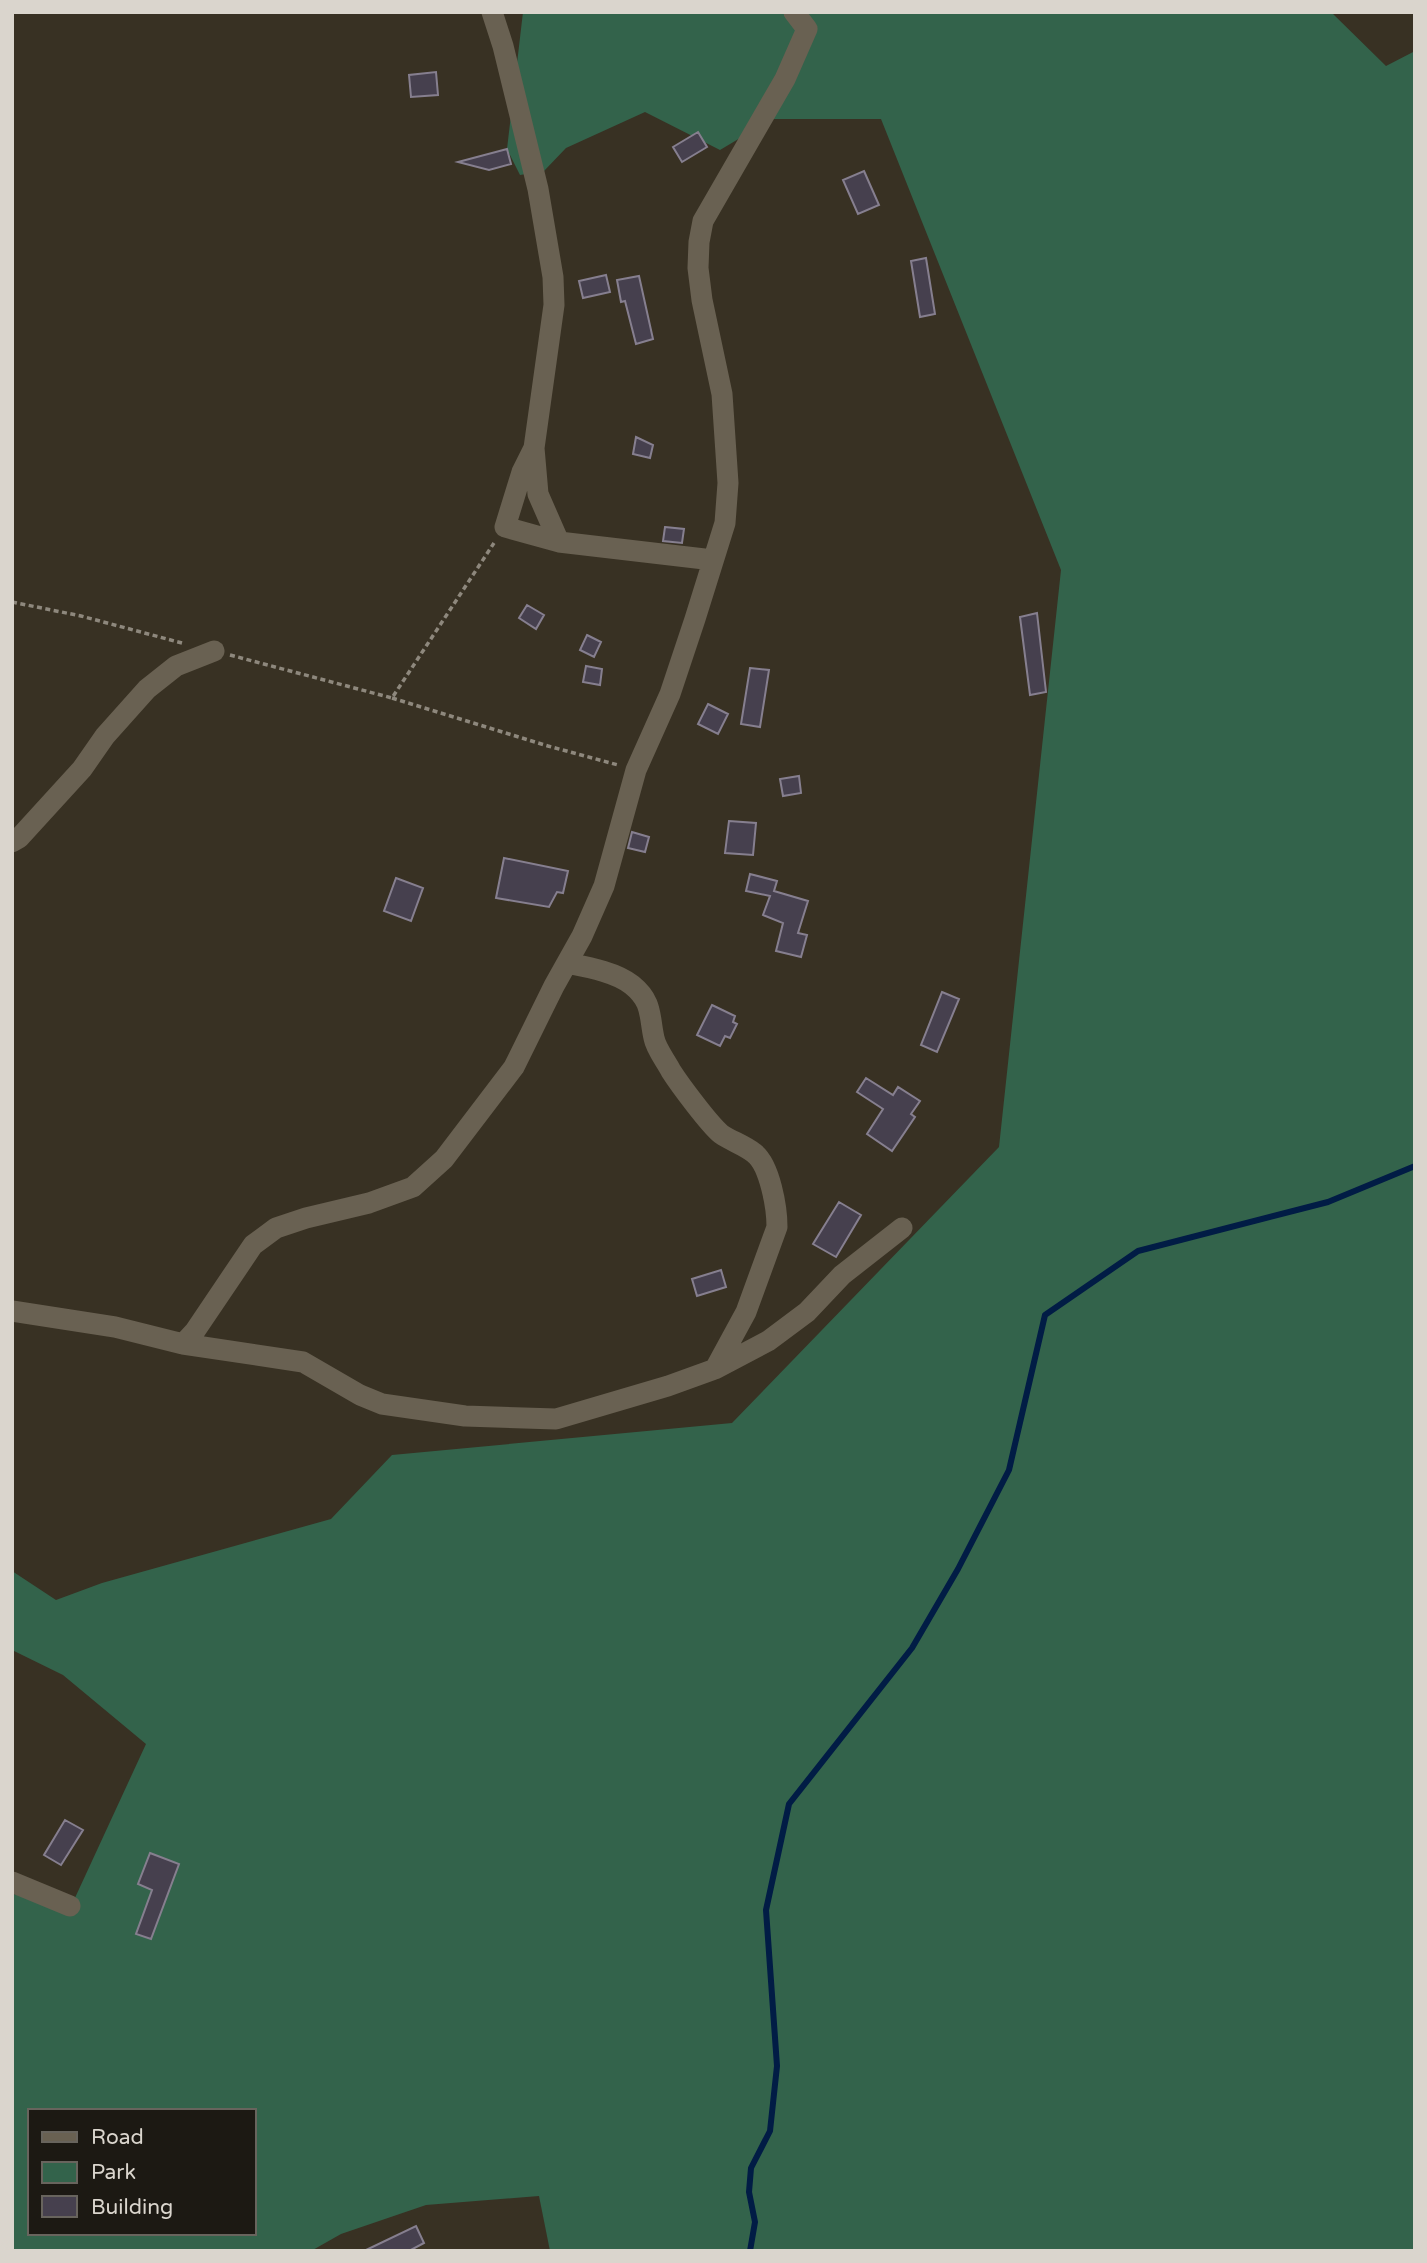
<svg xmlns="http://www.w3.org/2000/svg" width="1427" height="2263" font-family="'Varela Round',sans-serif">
<rect width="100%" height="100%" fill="#383123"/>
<path fill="#33634b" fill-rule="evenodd" d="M523,12H1331L1386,66L1415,51V2251H550L539,2196L426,2205L341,2234L311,2251H12V1894L74,1900L146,1744L63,1675L12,1650V1571L56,1600L102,1583L331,1519L392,1455L732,1423L999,1147L1061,570L881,119H772L720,150L645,112L566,148L544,171L520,175L507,149ZM30,2111H254V2233H30Z"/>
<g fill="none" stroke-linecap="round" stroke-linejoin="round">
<path stroke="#011c45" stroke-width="6" d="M750,2251L755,2222L749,2192L751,2168L770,2131L777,2066L766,1910L789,1804L912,1648L958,1569L1009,1470L1045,1315L1138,1251L1328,1202L1415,1166"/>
</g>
<path fill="#46404e" stroke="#867f8f" stroke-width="2" d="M436,72L438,95L411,97L409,75Z
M698,132L707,147L682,162L673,147Z
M507,149L511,164L489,170L458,162Z
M864,171L879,205L858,214L843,180Z
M926,258L935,314L920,317L911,261Z
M606,275L610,292L583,298L579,281Z
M639,276L653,339L636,344L625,301L621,302L617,280Z
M636,437L653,445L650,458L633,454Z
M665,527L684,529L682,543L663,541Z
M527,605L544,615L536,629L519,618Z
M1037,613L1046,692L1030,695L1020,617Z
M587,635L601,642L594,657L580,650Z
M586,666L602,669L600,685L583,682Z
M750,668L769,670L760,727L741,724Z
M708,704L728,714L718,734L698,724Z
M799,776L801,793L783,796L780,779Z
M729,821L756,823L753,855L725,853Z
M632,832L649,837L645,852L628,848Z
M504,858L568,871L563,893L557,892L549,907L496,898Z
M750,874L777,881L774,891L808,901L798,933L807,935L801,957L776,951L783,923L763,915L770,896L746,891Z
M396,878L423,888L411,921L384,911Z
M942,992L959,999L937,1052L921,1045Z
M712,1005L735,1016L733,1022L737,1024L730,1038L725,1036L720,1046L697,1035Z
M866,1078L893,1095L898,1087L920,1101L911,1114L915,1117L892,1151L867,1134L883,1109L857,1092Z
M839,1202L861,1215L836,1257L813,1244Z
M721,1270L726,1287L697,1296L692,1279Z
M65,1820L83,1830L61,1865L44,1855Z
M150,1853L179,1864L151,1939L136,1934L152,1890L138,1884Z
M416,2226L424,2243L409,2251H364Z"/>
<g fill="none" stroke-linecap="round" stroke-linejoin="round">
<path stroke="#8e887d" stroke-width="3.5" stroke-dasharray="5 3.5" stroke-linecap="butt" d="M12,602L81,616L182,643
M230,655L392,698L494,543
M392,698L548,746L618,765"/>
<path stroke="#696152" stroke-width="21" d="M492,12L503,46L538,189L553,277L554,305L534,448L538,494L559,542
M533,450L522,472L505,527L559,542L713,560
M12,842L19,838L82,769L105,736L147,689L176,666L214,651
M567,963C587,967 616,972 632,985C653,1002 649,1016 654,1038C656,1049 666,1061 671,1071C680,1085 709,1124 721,1134C731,1141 744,1145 754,1153C770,1165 777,1208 777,1227L746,1312L715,1369
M12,1311L115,1327L183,1344L303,1362L360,1395L382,1404L465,1416L556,1419L668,1386L715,1369L768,1341L807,1312L842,1275L902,1228
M183,1344L195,1331L253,1245L276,1228L306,1218L369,1203L413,1187L444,1159L514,1067L554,986L582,936L604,886L636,770L670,694L695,619L725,523L728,483L722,394L702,300L698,268L699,242L703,221L785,79L807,29L794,12
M12,1882L70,1906"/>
</g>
<rect width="1427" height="2263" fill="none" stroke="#dad5cd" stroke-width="28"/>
<rect x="28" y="2109" width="228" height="126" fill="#1c1913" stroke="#68645d" stroke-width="2"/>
<rect x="42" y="2132" width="35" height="10" fill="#696152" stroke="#68645d" stroke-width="2"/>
<text x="91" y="2144" font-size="21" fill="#dad5cd">Road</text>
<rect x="42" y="2162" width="35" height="21" fill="#33634b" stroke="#68645d" stroke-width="2"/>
<text x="91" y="2179" font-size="21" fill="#dad5cd">Park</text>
<rect x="42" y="2196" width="35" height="21" fill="#46404e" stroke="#68645d" stroke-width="2"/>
<text x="91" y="2214" font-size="21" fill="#dad5cd">Building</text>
</svg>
